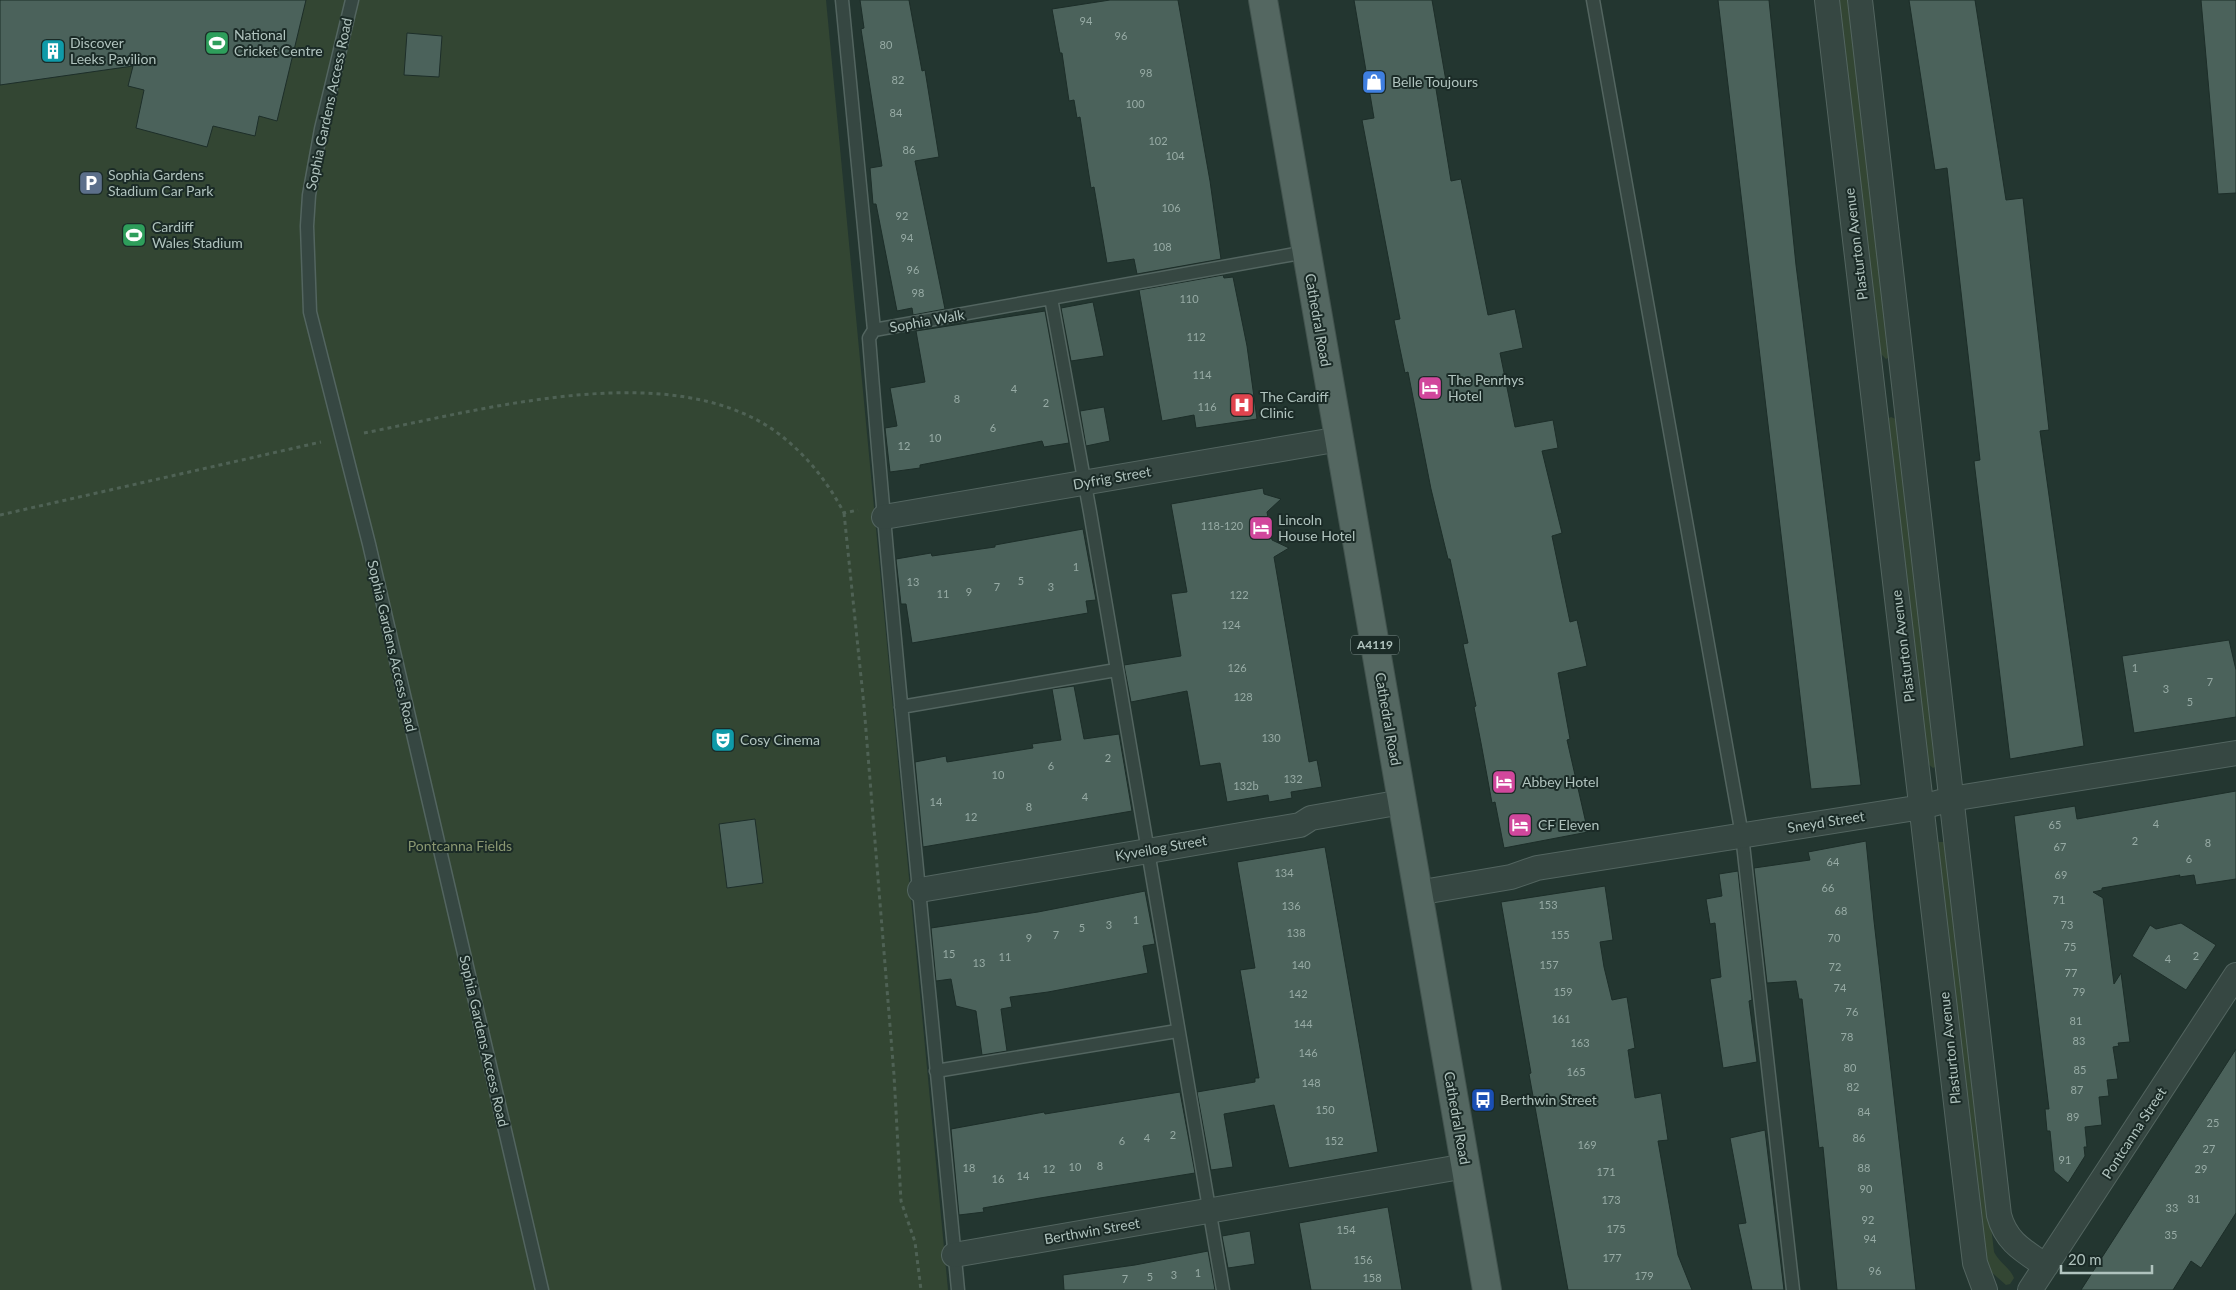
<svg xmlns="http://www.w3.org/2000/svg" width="2236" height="1290" font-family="Lato,sans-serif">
<rect width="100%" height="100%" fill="#233630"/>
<path fill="#334633" d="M0,0H826L948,1290H0Z
M1837,0H1850L1890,357L1886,359L1879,352Z
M1891,417L1898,420L1937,766L1933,768L1927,763L1887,419Z
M1937,842H1943L1948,844L1994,1252C1999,1262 2010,1268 2014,1278L2010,1284L2006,1285L1989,1270L1984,1262Z"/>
<path fill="#4b625b" stroke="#1d2e29" d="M0,0H306L277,121L259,116L255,136L213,126L207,147L136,128L144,90L128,86L133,66L0,85Z
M860,0H909L922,71L925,70L939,157L915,161L945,309L913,315L912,308L897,311L876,204H873L870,168L882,166L861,29L864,28Z
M1110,0H1178L1210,181L1221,259L1137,274L1134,259L1107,263L1094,187L1091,188L1080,117L1077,118L1074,100L1069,101L1062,53H1060L1052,9Z
M1354,0H1432L1447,87L1436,89L1451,181L1461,179L1488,315L1515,309L1523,348L1500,353L1515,427L1553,420L1558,448L1542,451L1562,533L1552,536L1570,622L1577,620L1587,666L1558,673L1570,739L1567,740L1588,832L1504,848L1495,802L1492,803L1481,743L1474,707L1476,706L1463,644L1468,643L1450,559H1448L1431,489L1408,372L1405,373L1394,320L1400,319L1362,120L1374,118Z
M1718,0H1769L1796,265L1861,785L1811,789Z
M1909,0H1975L2006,200L2023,198L2049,430L2040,431L2084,746L2010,759L1974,461L1980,460L1947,168L1935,170Z
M2201,0H2236V193L2218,194Z
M407,33L442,36L439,77L404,75Z
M1223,275L1224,278L1233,277L1247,346L1257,419L1196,428L1194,415L1162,421L1139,290Z
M1093,302L1104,356L1071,361L1061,308Z
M1045,311L1069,443L1044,447L1042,441L920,465V468L890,472L885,428L897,426L890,388L925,382L916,331Z
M1104,407L1110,441L1086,446L1080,411Z
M1263,488L1264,494L1281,499L1267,512L1272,540L1289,548L1274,557L1309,762L1317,760L1322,787L1291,792L1292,798L1269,802L1268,795L1227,802L1220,763L1200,766L1187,691L1131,702L1124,665L1181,656L1171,594L1187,592L1171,504Z
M1083,529L1096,600L1086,601L1088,613L912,643L906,604H901L896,559L931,553L932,556L995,547V545Z
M2229,640L2236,670V717L2134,733L2122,656Z
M1074,686L1084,739L1119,734L1132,811L923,847L915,762L946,756L947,762L1033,748L1032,744L1061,740L1052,689Z
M2236,791V879L2196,885L2194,875L2179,877L2180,875L2102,888V890L2093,892L2103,898L2114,984L2121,973L2130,1042L2118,1043L2119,1046L2113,1047L2118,1079L2107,1080L2109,1096L2099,1097L2102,1125L2085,1127L2087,1147H2084L2085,1156L2068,1183L2054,1171L2050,1131H2047L2045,1109H2049L2014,816L2075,806L2077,819Z
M755,819L763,883L727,888L719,824Z
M1866,841L1874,921L1916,1290H1837L1823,1147L1819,1148L1802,999H1799L1796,981L1767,983L1754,868L1810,860L1808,852Z
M1325,847L1378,1152L1289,1168L1274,1105L1224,1114L1233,1167L1211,1170L1197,1092L1255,1082V1078H1259L1240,970L1255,968L1237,862Z
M1738,871L1752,1000L1749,1001L1757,1062L1723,1068L1710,979L1721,977L1715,923L1710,924L1706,899L1722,896L1719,874Z
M1605,886L1613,940L1600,942L1604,967L1612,1000L1627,997L1635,1048L1628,1050L1635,1098L1661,1093L1668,1140L1658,1141L1678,1255L1692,1290H1568L1529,1074L1531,1073L1501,902Z
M1145,891L1155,944L1143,946L1148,973L1048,992L1010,997L1012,1007L1001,1009L1007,1051L982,1055L976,1011L956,1006L951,979L936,981L931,928L1038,912Z
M2181,923L2216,945L2186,990L2132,956L2150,925L2156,929Z
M2236,1049V1213L2201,1268L2191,1261L2173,1290H2081Z
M1180,1092L1195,1173L1040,1198L983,1208L984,1212L959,1215L951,1129L1044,1112L1045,1114Z
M1765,1130L1772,1189L1784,1290H1752L1738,1224L1746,1223L1730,1138Z
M1388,1207L1402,1290H1311L1299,1223Z
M1250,1231L1255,1264L1228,1268L1222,1236Z
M1208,1251L1215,1290H1064L1063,1275L1135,1265Z"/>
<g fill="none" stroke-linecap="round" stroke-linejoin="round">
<defs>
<path id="service" d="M352,0L321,129L309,195L307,226L310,312L369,544L542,1290
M842,0L874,330
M1593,0L1742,835L1793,1290
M1051,298L1090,512L1223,1290
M874,330L869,338C894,656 928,973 958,1290
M874,330L1306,252
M901,707L1116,670
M936,1071L1177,1031"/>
<path id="minor" d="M1827,0L1963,1163L1975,1263L1985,1290
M1860,0L1999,1215C2006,1242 2024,1251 2046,1266
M884,517L1340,439
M920,890L1300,825L1311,818L1402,802
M1417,893L1511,877L1537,868L1922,807L1951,799L2236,753
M954,1255L1466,1166
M2030,1290L2236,975"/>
<path id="primary" d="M1263,0L1487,1290"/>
</defs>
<use href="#service" stroke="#536560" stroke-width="15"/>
<use href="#minor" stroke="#536560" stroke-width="26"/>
<use href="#primary" stroke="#42534e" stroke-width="30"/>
<path stroke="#4f6255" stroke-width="3" stroke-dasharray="4 4" stroke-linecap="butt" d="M364,433C477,411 643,364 751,417C791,436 824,474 844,513L858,510
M844,513L864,706L894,1075L901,1201L915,1242L921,1290
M0,515L321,442"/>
<use href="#service" stroke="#364742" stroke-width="12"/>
<use href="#minor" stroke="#364742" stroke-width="24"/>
<use href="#primary" stroke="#546761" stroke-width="28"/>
</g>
<defs>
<symbol id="stadium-square" viewBox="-11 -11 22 22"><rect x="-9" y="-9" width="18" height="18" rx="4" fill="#2e9e5b" stroke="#1b2b27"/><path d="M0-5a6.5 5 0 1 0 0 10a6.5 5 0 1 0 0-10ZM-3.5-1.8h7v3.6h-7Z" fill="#fff"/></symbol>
<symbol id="building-square" viewBox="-11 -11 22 22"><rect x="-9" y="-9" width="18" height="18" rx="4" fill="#0f9aa8" stroke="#1b2b27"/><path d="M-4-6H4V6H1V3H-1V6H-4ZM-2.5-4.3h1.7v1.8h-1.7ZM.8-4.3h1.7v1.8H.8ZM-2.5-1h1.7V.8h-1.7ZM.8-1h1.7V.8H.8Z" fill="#fff"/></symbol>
<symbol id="shop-square" viewBox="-11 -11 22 22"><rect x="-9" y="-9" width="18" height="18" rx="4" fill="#3f7fe0" stroke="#1b2b27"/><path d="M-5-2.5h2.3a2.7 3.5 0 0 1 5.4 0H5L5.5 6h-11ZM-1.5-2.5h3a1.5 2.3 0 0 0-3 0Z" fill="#fff"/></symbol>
<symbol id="parking-square" viewBox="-11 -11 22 22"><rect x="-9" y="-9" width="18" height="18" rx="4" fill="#5c6f8a" stroke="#1b2b27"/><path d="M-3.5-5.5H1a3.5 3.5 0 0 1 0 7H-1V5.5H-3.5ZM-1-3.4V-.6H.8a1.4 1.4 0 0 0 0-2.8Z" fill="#fff"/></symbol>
<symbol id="hotel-square" viewBox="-11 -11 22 22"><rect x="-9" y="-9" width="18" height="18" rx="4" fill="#d1479c" stroke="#1b2b27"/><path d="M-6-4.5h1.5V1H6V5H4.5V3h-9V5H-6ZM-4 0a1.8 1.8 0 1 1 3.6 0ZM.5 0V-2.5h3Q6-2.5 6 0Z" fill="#fff"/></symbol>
<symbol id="hospital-square" viewBox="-11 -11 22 22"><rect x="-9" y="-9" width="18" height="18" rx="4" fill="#e0444e" stroke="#1b2b27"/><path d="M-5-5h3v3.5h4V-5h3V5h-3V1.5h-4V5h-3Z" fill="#fff"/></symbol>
<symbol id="theatre-square" viewBox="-11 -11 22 22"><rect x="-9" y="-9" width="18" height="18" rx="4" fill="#0f9aa8" stroke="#1b2b27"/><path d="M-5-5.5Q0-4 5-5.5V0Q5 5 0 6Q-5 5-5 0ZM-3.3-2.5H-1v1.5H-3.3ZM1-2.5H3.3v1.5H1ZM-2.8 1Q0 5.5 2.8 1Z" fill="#fff"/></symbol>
<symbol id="bus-square" viewBox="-11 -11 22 22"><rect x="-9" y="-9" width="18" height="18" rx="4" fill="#1a4fb4" stroke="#1b2b27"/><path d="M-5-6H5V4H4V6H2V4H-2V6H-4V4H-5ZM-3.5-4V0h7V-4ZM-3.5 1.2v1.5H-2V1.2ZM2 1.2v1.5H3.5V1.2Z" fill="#fff"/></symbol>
</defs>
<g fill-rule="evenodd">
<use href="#stadium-square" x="203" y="29" width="28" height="28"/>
<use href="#building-square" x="39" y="37" width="28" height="28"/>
<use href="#shop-square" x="1360" y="68" width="28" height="28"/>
<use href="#parking-square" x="77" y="169" width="28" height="28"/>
<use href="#stadium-square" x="120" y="221" width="28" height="28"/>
<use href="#hotel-square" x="1416" y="374" width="28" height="28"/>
<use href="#hospital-square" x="1228" y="391" width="28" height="28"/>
<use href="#hotel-square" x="1247" y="514" width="28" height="28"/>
<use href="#theatre-square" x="709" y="726" width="28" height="28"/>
<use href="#hotel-square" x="1490" y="768" width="28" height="28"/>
<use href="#hotel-square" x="1506" y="811" width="28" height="28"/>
<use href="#bus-square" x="1469" y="1086" width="28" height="28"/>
</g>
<g text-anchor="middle" stroke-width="4" stroke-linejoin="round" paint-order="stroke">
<g font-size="11" fill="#97aba5">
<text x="1086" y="25">94</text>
<text x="1121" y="40">96</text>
<text x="886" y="49">80</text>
<text x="1146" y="77">98</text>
<text x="898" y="84">82</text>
<text x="1135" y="108">100</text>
<text x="896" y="117">84</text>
<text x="1158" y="145">102</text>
<text x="909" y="154">86</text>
<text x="1175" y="160">104</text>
<text x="1171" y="212">106</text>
<text x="902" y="220">92</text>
<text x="907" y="242">94</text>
<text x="1162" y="251">108</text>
<text x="913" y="274">96</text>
<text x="918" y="297">98</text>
<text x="1189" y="303">110</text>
<text x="1196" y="341">112</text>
<text x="1202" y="379">114</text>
<text x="1014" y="393">4</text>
<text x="957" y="403">8</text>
<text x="1046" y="407">2</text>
<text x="1207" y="411">116</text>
<text x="993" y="432">6</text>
<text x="935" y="442">10</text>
<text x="904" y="450">12</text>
<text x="1222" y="530">118-120</text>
<text x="1076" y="571">1</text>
<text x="1021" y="585">5</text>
<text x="913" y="586">13</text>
<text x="997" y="591">7</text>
<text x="1051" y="591">3</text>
<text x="969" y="596">9</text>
<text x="943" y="598">11</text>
<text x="1239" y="599">122</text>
<text x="1231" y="629">124</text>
<text x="1237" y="672">126</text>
<text x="2135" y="672">1</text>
<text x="2210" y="686">7</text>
<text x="2166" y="693">3</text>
<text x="1243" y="701">128</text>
<text x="2190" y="706">5</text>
<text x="1271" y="742">130</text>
<text x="1108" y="762">2</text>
<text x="1051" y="770">6</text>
<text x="998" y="779">10</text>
<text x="1293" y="783">132</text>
<text x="1246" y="790">132b</text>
<text x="1085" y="801">4</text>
<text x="936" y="806">14</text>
<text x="1029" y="811">8</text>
<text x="971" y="821">12</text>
<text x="2156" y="828">4</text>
<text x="2055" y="829">65</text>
<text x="2135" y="845">2</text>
<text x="2208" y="847">8</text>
<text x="2060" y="851">67</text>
<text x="2189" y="863">6</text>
<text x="1833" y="866">64</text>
<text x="1284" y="877">134</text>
<text x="2061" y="879">69</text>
<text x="1828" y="892">66</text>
<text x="2059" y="904">71</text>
<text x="1548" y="909">153</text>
<text x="1291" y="910">136</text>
<text x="1841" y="915">68</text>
<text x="1136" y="924">1</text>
<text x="1109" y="929">3</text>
<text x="2067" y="929">73</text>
<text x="1082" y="932">5</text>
<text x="1296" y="937">138</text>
<text x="1056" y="939">7</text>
<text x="1560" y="939">155</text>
<text x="1029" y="942">9</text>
<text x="1834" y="942">70</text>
<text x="2070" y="951">75</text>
<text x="949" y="958">15</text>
<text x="2196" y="960">2</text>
<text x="1005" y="961">11</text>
<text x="2168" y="963">4</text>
<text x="979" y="967">13</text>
<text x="1301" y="969">140</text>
<text x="1549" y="969">157</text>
<text x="1835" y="971">72</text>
<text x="2071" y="977">77</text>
<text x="1840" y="992">74</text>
<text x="1563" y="996">159</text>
<text x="2079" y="996">79</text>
<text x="1298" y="998">142</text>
<text x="1852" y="1016">76</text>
<text x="1561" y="1023">161</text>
<text x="2076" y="1025">81</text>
<text x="1303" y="1028">144</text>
<text x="1847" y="1041">78</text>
<text x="2079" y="1045">83</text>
<text x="1580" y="1047">163</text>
<text x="1308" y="1057">146</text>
<text x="1850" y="1072">80</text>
<text x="2080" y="1074">85</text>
<text x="1576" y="1076">165</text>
<text x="1311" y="1087">148</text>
<text x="1853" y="1091">82</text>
<text x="2077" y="1094">87</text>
<text x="1325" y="1114">150</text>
<text x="1864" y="1116">84</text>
<text x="2073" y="1121">89</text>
<text x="2213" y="1127">25</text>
<text x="1173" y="1139">2</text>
<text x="1147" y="1142">4</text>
<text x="1859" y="1142">86</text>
<text x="1122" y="1145">6</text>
<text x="1334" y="1145">152</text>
<text x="1587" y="1149">169</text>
<text x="2209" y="1153">27</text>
<text x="2065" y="1164">91</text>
<text x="1100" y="1170">8</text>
<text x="1075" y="1171">10</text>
<text x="969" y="1172">18</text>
<text x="1864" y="1172">88</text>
<text x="1049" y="1173">12</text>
<text x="2201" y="1173">29</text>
<text x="1606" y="1176">171</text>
<text x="1023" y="1180">14</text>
<text x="998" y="1183">16</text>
<text x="1866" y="1193">90</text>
<text x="2194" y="1203">31</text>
<text x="1611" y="1204">173</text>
<text x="2172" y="1212">33</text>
<text x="1868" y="1224">92</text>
<text x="1616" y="1233">175</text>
<text x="1346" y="1234">154</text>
<text x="2171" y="1239">35</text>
<text x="1870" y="1243">94</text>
<text x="1612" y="1262">177</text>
<text x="1363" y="1264">156</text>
<text x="1875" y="1275">96</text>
<text x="1198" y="1277">1</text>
<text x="1174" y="1279">3</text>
<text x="1644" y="1280">179</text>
<text x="1150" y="1281">5</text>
<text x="1372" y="1282">158</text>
<text x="1125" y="1283">7</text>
</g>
<rect fill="#1b2b27" stroke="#839591" stroke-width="1" x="1351" y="635.5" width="48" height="19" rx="4"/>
<g font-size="12" font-weight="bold" fill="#b0c3be">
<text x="1375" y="649">A4119</text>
</g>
<g font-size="14" fill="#b0c3be" stroke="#1b2b27" text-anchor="start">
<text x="234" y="40">National<tspan x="234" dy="16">Cricket Centre</tspan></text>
<text x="70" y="48">Discover<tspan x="70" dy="16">Leeks Pavilion</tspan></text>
<text x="1392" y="87">Belle Toujours</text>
<text x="108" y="180">Sophia Gardens<tspan x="108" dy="16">Stadium Car Park</tspan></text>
<text x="152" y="232">Cardiff<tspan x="152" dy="16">Wales Stadium</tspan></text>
<text x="1448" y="385">The Penrhys<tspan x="1448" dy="16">Hotel</tspan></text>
<text x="1260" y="402">The Cardiff<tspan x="1260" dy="16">Clinic</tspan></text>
<text x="1278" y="525">Lincoln<tspan x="1278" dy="16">House Hotel</tspan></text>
<text x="740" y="745">Cosy Cinema</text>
<text x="1522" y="787">Abbey Hotel</text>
<text x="1538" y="830">CF Eleven</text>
<text x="1500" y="1105">Berthwin Street</text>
</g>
<g font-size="14" fill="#b0c3be" stroke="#1b2b27">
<text transform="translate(329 104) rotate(-78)" y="5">Sophia Gardens Access Road</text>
<text transform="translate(1856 244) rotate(-97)" y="5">Plasturton Avenue</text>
<text transform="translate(1318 320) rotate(80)" y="5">Cathedral Road</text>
<text transform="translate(927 321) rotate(-10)" y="5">Sophia Walk</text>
<text transform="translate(1112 478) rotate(-10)" y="5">Dyfrig Street</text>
<text transform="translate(392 646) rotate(77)" y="5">Sophia Gardens Access Road</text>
<text transform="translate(1903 646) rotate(-97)" y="5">Plasturton Avenue</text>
<text transform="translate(1388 719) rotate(80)" y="5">Cathedral Road</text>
<text transform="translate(1826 822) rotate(-9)" y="5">Sneyd Street</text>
<text transform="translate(1161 848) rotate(-10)" y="5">Kyveilog Street</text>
<text transform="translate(484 1041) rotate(77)" y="5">Sophia Gardens Access Road</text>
<text transform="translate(1950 1048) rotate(-96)" y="5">Plasturton Avenue</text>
<text transform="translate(1457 1118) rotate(80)" y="5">Cathedral Road</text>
<text transform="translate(2134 1133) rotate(-57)" y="5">Pontcanna Street</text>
<text transform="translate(1092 1231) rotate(-10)" y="5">Berthwin Street</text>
</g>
<g font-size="14" fill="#8a9771" stroke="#1b2b27">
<text x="460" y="851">Pontcanna Fields</text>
</g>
</g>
<path d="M2061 1265v8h91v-8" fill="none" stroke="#b0c3be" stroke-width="2.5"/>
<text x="2068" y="1265" font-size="15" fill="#b0c3be" stroke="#1b2b27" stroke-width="4" paint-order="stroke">20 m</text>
</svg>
